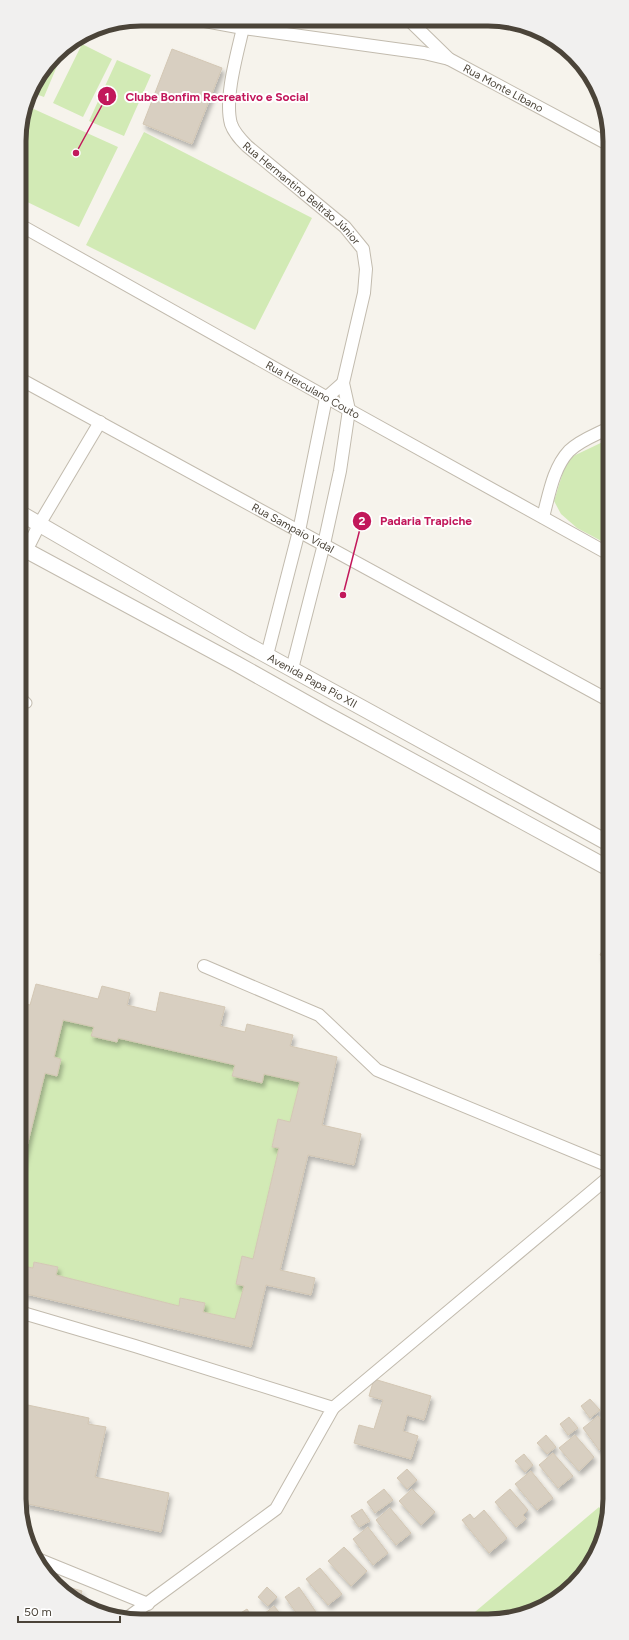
<svg xmlns="http://www.w3.org/2000/svg" width="629" height="1640" font-family="Figtree,sans-serif">
<defs>
<filter id="shadow"><feDropShadow dx="2.5" dy="4.5" stdDeviation="2" flood-color="#0004"/></filter>
</defs>
<rect width="100%" height="100%" fill="#f6f3ec"/>
<path fill="#d2eab5" d="M82,44L112,59L83,117L53,103Z
M55,57L60,59L44,97L30,92L32,87Z
M117,60L151,75L124,136L89,121Z
M27,106L118,147L79,227L19,198V133Z
M144,132L312,218L255,330L86,245Z
M607,440V544L577,528L561,514L554,501L567,459Z
M63,1020L94,1027L92,1036L117,1042L118,1038L235,1065L232,1075L264,1074L300,1082L290,1122L278,1119L272,1146L279,1148L253,1259L242,1257L236,1284L244,1286L235,1319L203,1312L205,1303L180,1298L179,1306L56,1275L58,1267L34,1262L33,1268L22,1266V1167L45,1073L57,1076L61,1059L54,1057Z
M599,1507L607,1517L601,1545L585,1573L555,1600L519,1617H469Z"/>
<path fill="#d8cfc1" stroke="#d3c7b4" filter="url(#shadow)" d="M172,49L222,68L192,144L143,124Z
M608,939V959L600,955Z
M36,984L98,999L102,986L130,993L127,1005L156,1012L160,992L225,1007L220,1026L245,1032L247,1024L293,1035L290,1046L337,1057L322,1125L361,1134L354,1165L308,1155L280,1270L315,1278L311,1295L266,1285L251,1347L22,1293V1266L33,1268L34,1262L58,1267L56,1275L179,1306L180,1298L205,1303L203,1312L235,1319L244,1286L236,1284L242,1256L253,1259L279,1148L272,1147L278,1119L290,1122L300,1082L264,1074L262,1083L232,1076L235,1065L118,1038L117,1042L91,1036L94,1027L63,1020L54,1057L61,1059L57,1076L45,1073L22,1167V1003L30,1005Z
M374,1379L431,1396L424,1420L407,1415L403,1431L418,1436L411,1459L354,1443L359,1425L374,1429L383,1400L369,1396Z
M609,1382V1392L604,1386Z
M590,1399L600,1410L590,1418L581,1406Z
M23,1404L89,1418L88,1424L106,1427L95,1477L169,1493L161,1532L23,1503Z
M609,1406L610,1419L603,1411Z
M598,1416L610,1431V1442L599,1450L583,1428Z
M569,1417L578,1428L568,1435L560,1424Z
M546,1435L556,1447L547,1454L537,1443Z
M575,1435L594,1457L579,1471L559,1448Z
M553,1453L573,1476L558,1488L539,1465Z
M524,1454L533,1465L525,1472L515,1461Z
M407,1469L417,1480L407,1489L397,1478Z
M531,1471L553,1498L537,1510L515,1484Z
M384,1489L393,1500L375,1513L367,1502Z
M412,1489L435,1512L421,1525L399,1501Z
M510,1489L528,1510L523,1515L526,1519L516,1527L495,1502Z
M390,1508L411,1533L396,1545L376,1520Z
M362,1509L370,1521L359,1527L351,1516Z
M484,1510L507,1538L489,1553L462,1520L470,1514L474,1519Z
M368,1527L388,1553L373,1565L353,1539Z
M344,1547L367,1571L351,1586L328,1561Z
M320,1568L342,1594L328,1605L306,1579Z
M54,1583L82,1591L79,1602L55,1585Z
M267,1587L277,1597L268,1606L258,1597Z
M299,1587L316,1612L306,1618H300L285,1597Z
M274,1606L284,1618H259Z
M247,1609L253,1618H241L239,1614Z"/>
<g fill="none" stroke-linecap="round" stroke-linejoin="round">
<defs>
<path id="pedestrian" d="M21,697L27,703"/>
<g id="minor">
<path d="M194,19L243,28L424,53L449,59"/>
<path id="s1" d="M410,21L449,59L606,143"/>
<path id="s2" d="M243,28C237,54 224,99 231,124C234,133 241,140 247,146L345,227L363,249L366,269L364,293L343,383L349,410L340,471L324,544L292,669"/>
<path id="s3" d="M20,225L349,410L607,553"/>
<path id="s4" d="M20,379L608,700"/>
<path d="M543,517C549,495 553,468 569,451C579,441 595,435 607,429"/>
<path d="M26,551L40,523L100,422"/>
<path d="M267,655L299,531L326,398L343,383"/>
<path d="M204,966L319,1015L377,1070L609,1166"/>
<path d="M23,1313L135,1346L333,1408L276,1509L126,1619"/>
<path d="M333,1408L609,1177"/>
<path d="M40,1560L148,1604"/>
</g>
<g id="tertiary">
<path id="s5" d="M20,513L246,644L608,843"/>
<path d="M20,547L237,664L326,714L608,868"/>
</g>
</defs>
<use href="#pedestrian" stroke="#c2bbae" stroke-width="11"/>
<use href="#minor" stroke="#c2bbae" stroke-width="14"/>
<use href="#tertiary" stroke="#c2bbae" stroke-width="17"/>
<use href="#pedestrian" stroke="#fff" stroke-width="9"/>
<use href="#minor" stroke="#fff" stroke-width="12"/>
<use href="#tertiary" stroke="#fff" stroke-width="15"/>
</g>
<g text-anchor="middle" stroke-width="4" stroke-linejoin="round" paint-order="stroke">
<g font-size="11" fill="#4b4439" stroke="#fff">
<text dy="4" stroke="none"><textPath href="#s1" startOffset="116">Rua Monte Líbano</textPath></text>
<text dy="4" stroke="none"><textPath href="#s2" startOffset="197">Rua Hermantino Beltrão Júnior</textPath></text>
<text dy="4" stroke="none"><textPath href="#s3" startOffset="336">Rua Herculano Couto</textPath></text>
<text dy="4" stroke="none"><textPath href="#s4" startOffset="311">Rua Sampaio Vidal</textPath></text>
<text dy="4" stroke="none"><textPath href="#s5" startOffset="337">Avenida Papa Pio XII</textPath></text>
</g>
</g>
<path d="M0 0H629V1640H0ZM141 26H488A115 115 0 0 1 603 141V1499A115 115 0 0 1 488 1614H141A115 115 0 0 1 26 1499V141A115 115 0 0 1 141 26Z" fill="#f1f0ef" fill-rule="evenodd"/>
<path fill="none" stroke="#4b4439" stroke-width="5" d="M141 26H488A115 115 0 0 1 603 141V1499A115 115 0 0 1 488 1614H141A115 115 0 0 1 26 1499V141A115 115 0 0 1 141 26Z"/>
<path fill="none" stroke="#c2185b" stroke-width="1.5" d="M76 153L107 96M343 595L362 521"/>
<g fill="#c2185b" stroke="#fff" stroke-width="1.5">
<circle cx="76" cy="153" r="4"/>
<circle cx="343" cy="595" r="4"/>
<circle cx="107" cy="96" r="10"/>
<circle cx="362" cy="521" r="10"/>
</g>
<g font-size="12" text-anchor="middle" font-weight="bold" fill="#fff">
<text x="107" y="101">1</text>
<text x="362" y="525">2</text>
</g>
<g font-size="12" text-anchor="middle" font-weight="bold" fill="#c2185b" stroke="#fff" stroke-width="4" stroke-linejoin="round" paint-order="stroke">
<text x="217" y="101">Clube Bonfim Recreativo e Social</text>
<text x="426" y="525">Padaria Trapiche</text>
</g>
<path d="M18 1616v6h102v-6" fill="none" stroke="#4b4439" stroke-width="2"/>
<text x="24" y="1616" font-size="12" fill="#4b4439" stroke="#ffffff" stroke-width="3" paint-order="stroke">50 m</text>
</svg>
